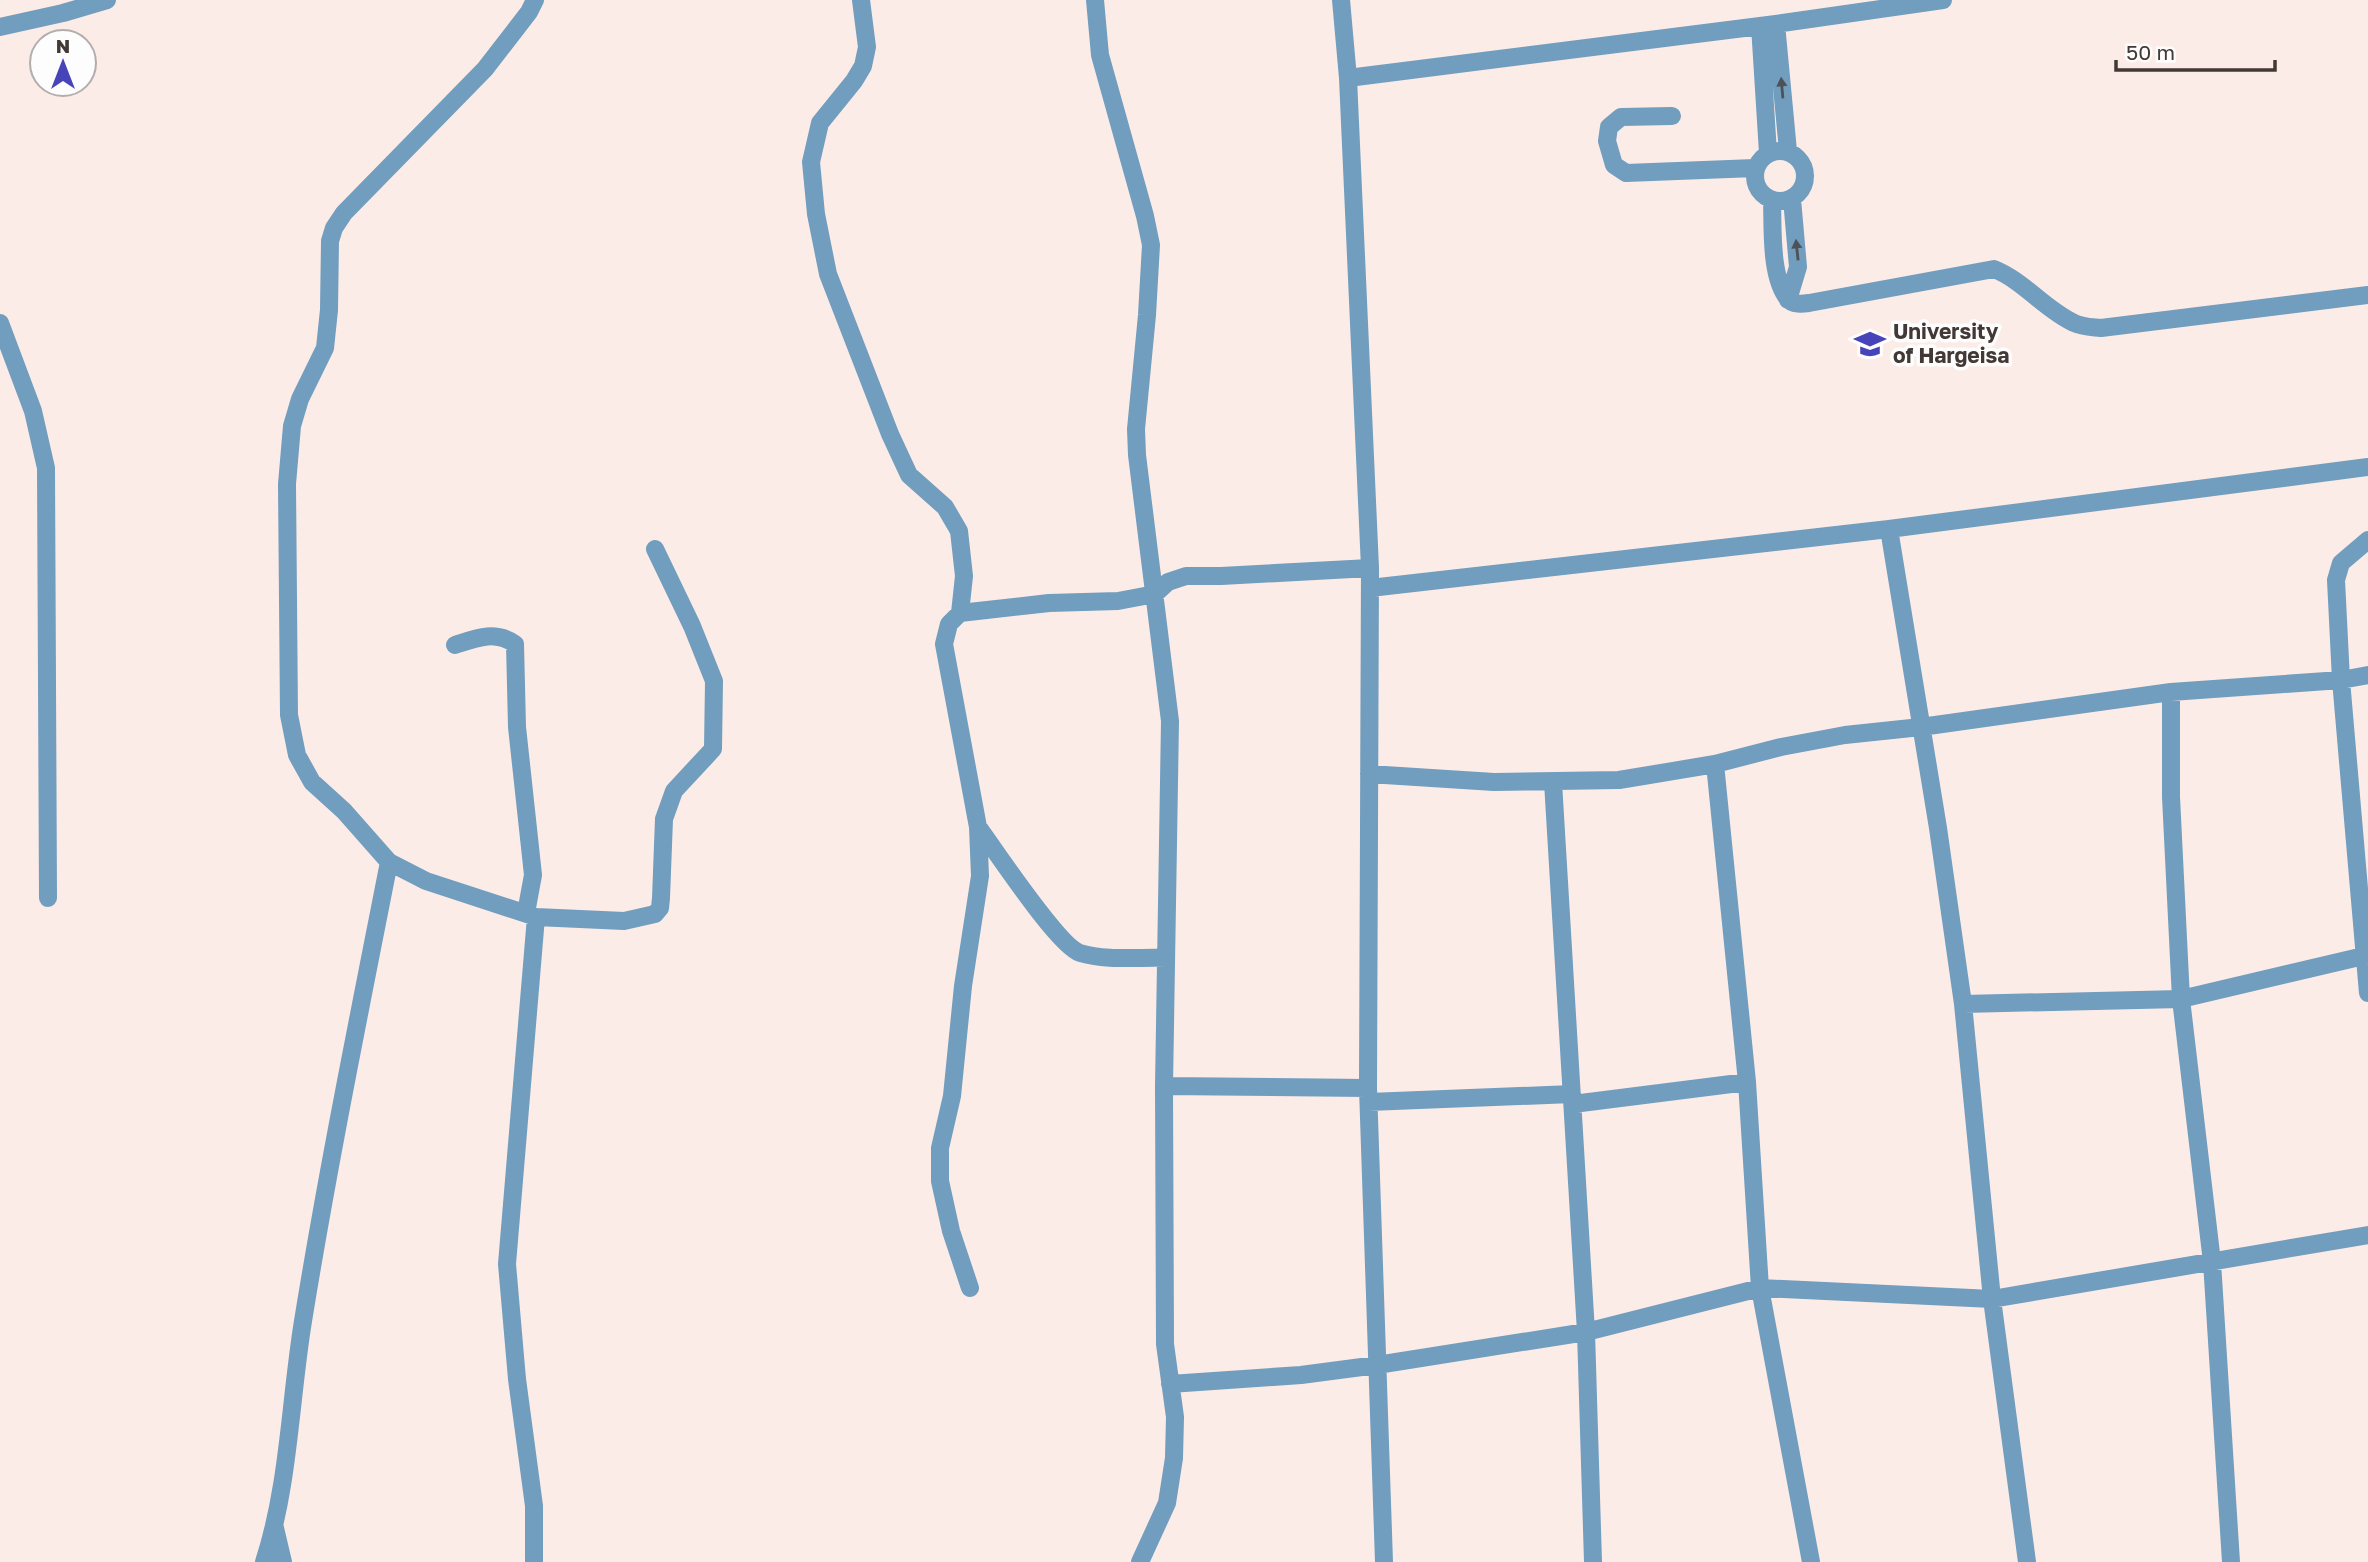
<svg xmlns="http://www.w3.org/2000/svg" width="2368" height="1562" font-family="'Golos Text',sans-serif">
<rect width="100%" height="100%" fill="#fcece7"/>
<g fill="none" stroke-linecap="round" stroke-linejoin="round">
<path stroke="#719dbe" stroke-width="18" d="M535,0L529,12L485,69L344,213L334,228L330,241L329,310L325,348L300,399L292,426L287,484L289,715L297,755L312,782L344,811L389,862L426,881L536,917L624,921L655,914L660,908L661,898L664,819L674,791L713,749L714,681L692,626L655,549
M861,0L867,47L863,66L854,81L820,123L811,162L816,214L828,274L890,434L909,475L945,507L959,531L964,576L960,613
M1095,0L1100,55L1145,216L1151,245L1147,315L1136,429L1137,455L1170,721L1164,1086L1165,1344L1175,1417L1174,1458L1167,1503L1140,1562
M1341,0L1348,78L1370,568L1368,1088L1384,1562
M1776,24L1788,151
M1760,26L1768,153
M0,27L63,13L107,0
M1348,78L1776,24L1943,0
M1672,116L1621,117L1609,127L1607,141L1614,165L1626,173L1755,168
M1755 176a25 25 0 1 1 50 0a25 25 0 1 1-50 0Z
M1772,200C1773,228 1770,277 1788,299C1793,305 1802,304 1809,303L1994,269C2024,281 2044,309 2074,323C2082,327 2092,327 2101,328L2368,295
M1788,300L1798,267L1792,199
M0,323L33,411L46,468L48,898
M1889,529L1938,828L1963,1004L1992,1299L2027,1562
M2368,540L2341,563L2336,580L2341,680L2368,993
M1370,588L1889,529L2368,467
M455,645C476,638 495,630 515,644L517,727L533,875L526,913
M2171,692V797L2181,999L2212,1262L2231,1562
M1715,764L1747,1082L1760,1288L1811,1562
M1369,774L1494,782L1619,780L1715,764L1781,747L1845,735L1921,727L2171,692L2341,680L2368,675
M1553,782L1586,1332L1593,1562
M978,827C996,851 1058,946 1080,953C1106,961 1139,957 1166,958
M1963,1004L2181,999L2368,955
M1164,1086L1368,1088
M1369,1102L1572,1094
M1573,1104L1747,1082
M970,1288L951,1231L940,1181V1148L952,1096L963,986L980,876L978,827L944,644L949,624L960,613L1049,603L1118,601L1155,594L1168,582L1186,576H1221L1370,568
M1170,1384L1301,1375L1377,1365L1586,1332L1760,1288L1992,1299L2368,1235
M275,1528L283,1562
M264,1562C289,1485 290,1401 303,1321C328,1167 359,1015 389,862
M534,1562V1506L517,1379L507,1264L536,917"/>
</g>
<defs><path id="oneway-solid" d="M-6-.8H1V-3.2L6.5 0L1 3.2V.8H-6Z" transform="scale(1.75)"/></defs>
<g fill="#4e5157">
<use href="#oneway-solid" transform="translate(1782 88) rotate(-95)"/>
<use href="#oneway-solid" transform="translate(1797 250) rotate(-96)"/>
</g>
<defs>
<symbol id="university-bare" viewBox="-9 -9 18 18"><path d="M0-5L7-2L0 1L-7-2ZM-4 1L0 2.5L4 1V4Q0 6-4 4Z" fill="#4743b9" stroke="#fdfdfd" stroke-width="2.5" paint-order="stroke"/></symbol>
</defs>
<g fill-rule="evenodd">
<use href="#university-bare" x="1848" y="322" width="44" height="44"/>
</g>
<g text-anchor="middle" stroke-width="7" stroke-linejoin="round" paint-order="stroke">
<g font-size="21" font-weight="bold" fill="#423835" stroke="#fdfdfd" text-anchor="start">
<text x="1893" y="339">University<tspan x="1893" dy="24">of Hargeisa</tspan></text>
</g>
</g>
<g transform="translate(63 63)"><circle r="33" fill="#fdfdfd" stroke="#b2aead" stroke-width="2"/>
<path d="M0-5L12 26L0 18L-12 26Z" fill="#4743b9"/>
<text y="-10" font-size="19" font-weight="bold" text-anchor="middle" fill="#423835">N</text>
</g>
<path d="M2116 60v10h159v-10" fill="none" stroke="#423835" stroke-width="3.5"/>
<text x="2126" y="60" font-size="21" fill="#423835" stroke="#fdfdfd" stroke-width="5" paint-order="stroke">50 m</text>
</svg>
